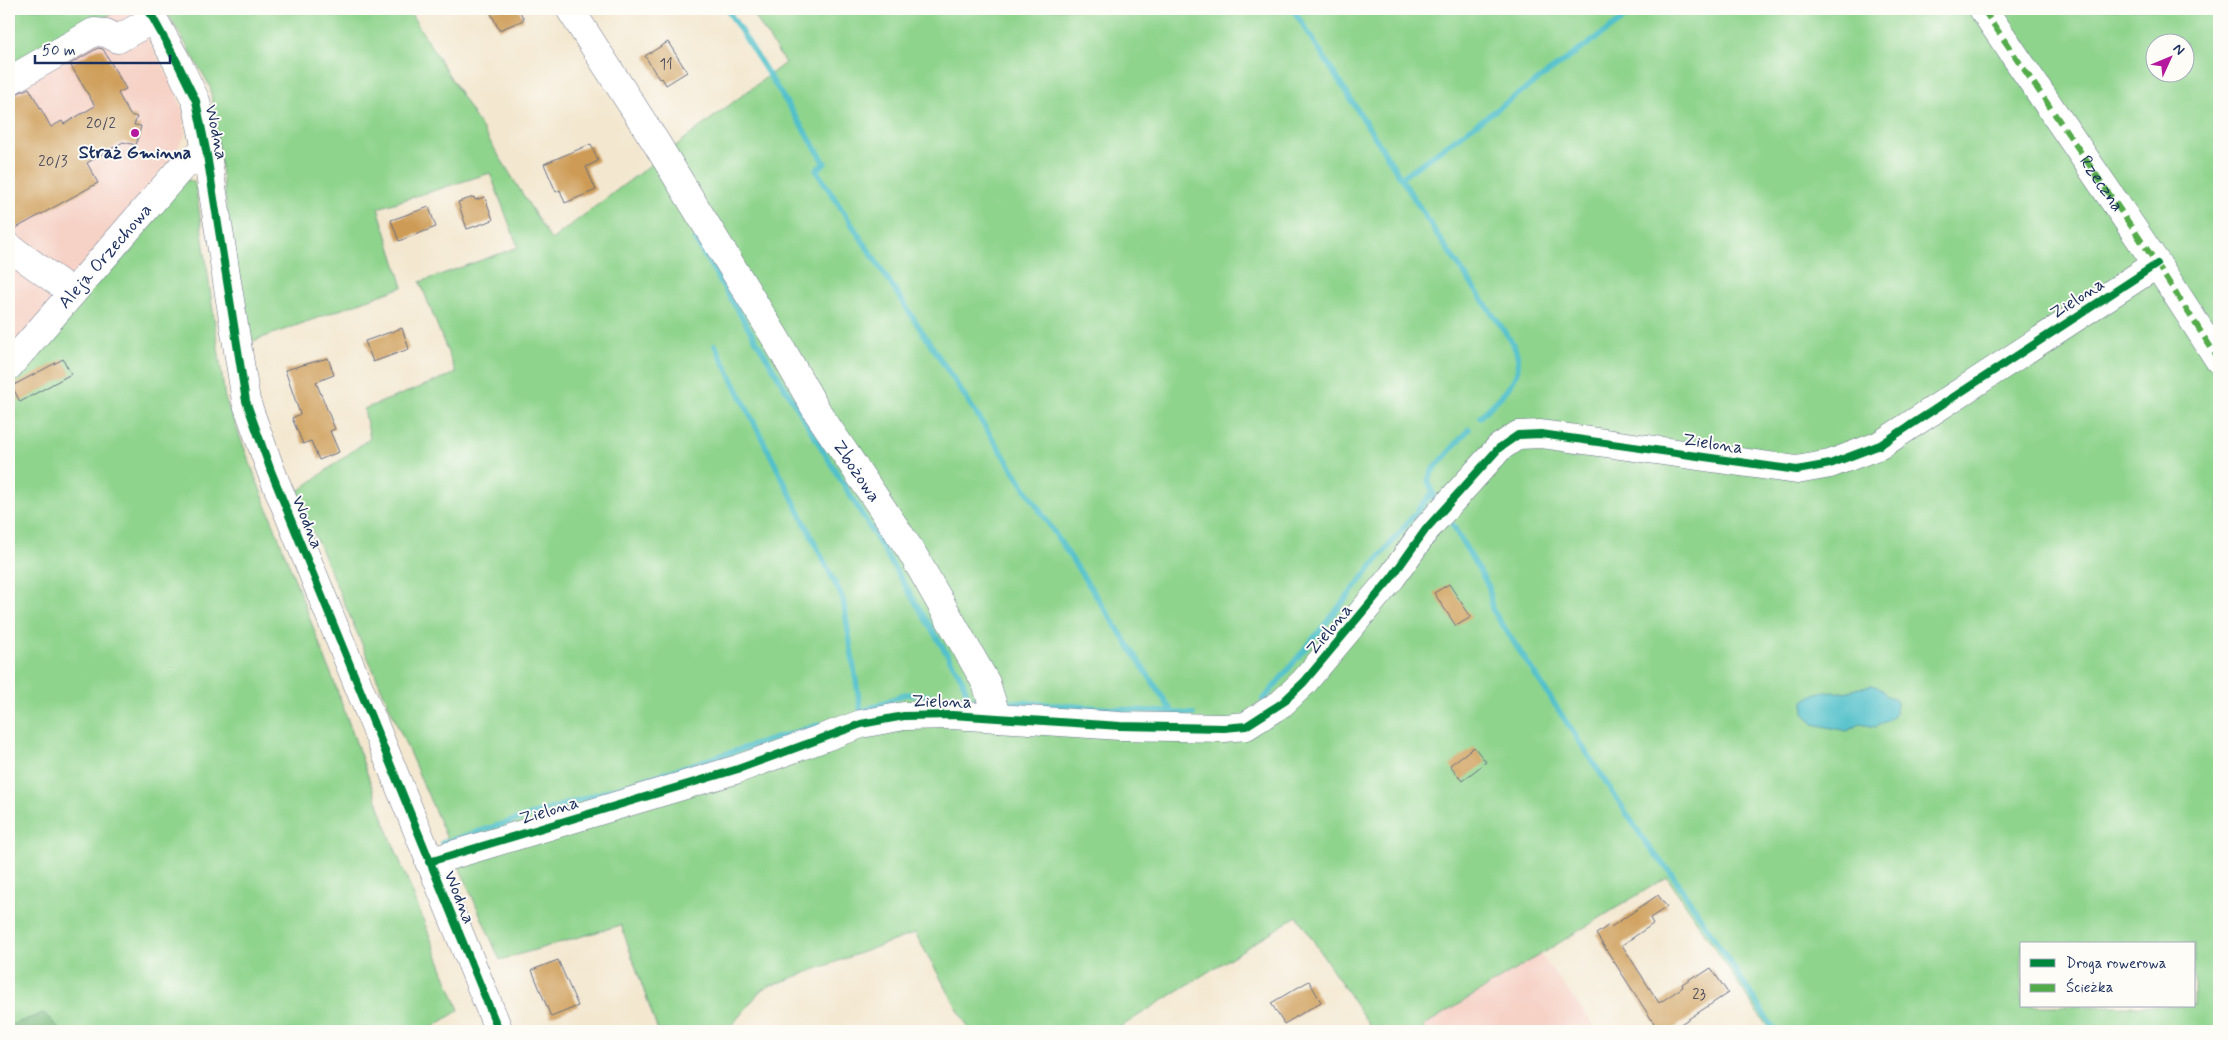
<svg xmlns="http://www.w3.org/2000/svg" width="2228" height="1040" font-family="Mynerve,sans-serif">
<rect width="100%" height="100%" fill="#fdfcf7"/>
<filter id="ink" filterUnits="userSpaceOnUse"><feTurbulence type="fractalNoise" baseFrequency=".02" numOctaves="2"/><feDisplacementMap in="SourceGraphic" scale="10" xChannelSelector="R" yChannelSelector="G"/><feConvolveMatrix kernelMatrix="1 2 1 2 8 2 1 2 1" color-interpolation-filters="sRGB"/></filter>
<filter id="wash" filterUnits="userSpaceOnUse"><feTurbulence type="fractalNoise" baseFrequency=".0096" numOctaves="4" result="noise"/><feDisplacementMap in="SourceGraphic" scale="20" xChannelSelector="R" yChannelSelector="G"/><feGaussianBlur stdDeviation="1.12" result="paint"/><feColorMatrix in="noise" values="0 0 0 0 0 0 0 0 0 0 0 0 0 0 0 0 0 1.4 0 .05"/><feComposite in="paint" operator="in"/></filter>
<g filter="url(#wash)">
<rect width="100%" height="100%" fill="#f3e7cf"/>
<path fill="#f6d1c6" d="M120,9H131L174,87L184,115L185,135L175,153L20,341L9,331V71Z
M1539,953L1598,1031H1426L1422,1026Z"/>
<path fill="#8fd48d" stroke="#558276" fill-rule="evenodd" d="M9,9H120L9,71Z
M165,9H408L551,240L785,63L750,9H2219V1031H1770L1667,877L1423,1026L1426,1031H1373L1297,916L1114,1031H970L915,933L762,989L727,1031H658L621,925L500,960L296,493L370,438L364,409L456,373L420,282L518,247L490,173L378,208L403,287L245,344L210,86ZM2156,42H2186V72H2156ZM2022,944H2194V1006H2022Z
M186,179L194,182L196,188L225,398L333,679L388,831L459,1010L427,1031H61L44,1013L9,1026V382L141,228Z"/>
<path fill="#73b678" stroke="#47726b" d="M44,1013L61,1031H9V1026Z"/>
<path fill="#53c1ca" stroke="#377894" d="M1871,685L1881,688L1886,696L1894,698L1897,702C1897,716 1888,721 1876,727L1860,724L1847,731L1813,724L1804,714V701C1823,687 1824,694 1843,692C1852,691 1862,687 1871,685Z"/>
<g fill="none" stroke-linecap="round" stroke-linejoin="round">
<path stroke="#53c1ca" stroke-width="5.5" d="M727,9L825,163L816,170L1173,713
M1293,9L1438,236L1512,342C1514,347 1518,354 1518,360C1521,383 1494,402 1480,417
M1401,178L1637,9
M695,240L962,679L969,699
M715,345L843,599L861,712
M1435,499L1428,480L1433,470L1469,429
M1449,519L1489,587L1492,609L1650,849L1672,874L1775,1031
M1263,700L1432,493
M1000,701L1193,714
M863,711L905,694L983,700
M442,843L821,724"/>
</g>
<g id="blocks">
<path fill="#cd9b54" d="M489,9H519L524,20L499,30Z
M668,42L687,72L666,85L662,78L659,79L645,56Z
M98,48L103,49L126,89L118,93L130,115L137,117L134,125L141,126L136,145L123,142L87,163L98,183L9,232V97L29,88L51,127L62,121L64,124L95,106L70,64Z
M591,144L598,161L586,167L596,190L565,203L560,190L556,192L544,164Z
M474,197L475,200L485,197L493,220L467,229L458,202Z
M429,207L436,227L399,241L391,220Z
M402,328L409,349L373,362L365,341Z
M328,358L334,375L316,382L335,429L330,431L339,452L319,460L311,441L303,444L292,418L300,414L285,370Z
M63,359L71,374L20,402L12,386Z
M1449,584L1471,617L1456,626L1434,593Z
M1474,747L1486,762L1462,781L1450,765Z
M1658,895L1667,907L1650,918L1653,924L1622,945L1659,1003L1683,987L1682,984L1696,975L1697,977L1711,968L1728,993L1670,1031H1659L1596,934L1609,925L1611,927Z
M558,960L578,1006L551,1017L532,970Z
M1309,981L1321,1002L1284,1024L1271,1003Z"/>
</g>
</g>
<g filter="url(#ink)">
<use href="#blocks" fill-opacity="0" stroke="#676f86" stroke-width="1"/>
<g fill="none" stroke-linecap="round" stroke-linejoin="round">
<defs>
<g id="minor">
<path d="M148,9L177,62L196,101L207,155L246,401L271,471L499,1031"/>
<path id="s1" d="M570,9L655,141L776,339L818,413L911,551L986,683L997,718"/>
<path id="s2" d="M1983,9L2157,264L2219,360"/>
<path d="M9,81L94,32L106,33L118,39L153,19"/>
<path d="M9,247L72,292"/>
<path id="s3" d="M9,366L181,168L198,156L207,155"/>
<path d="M429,862L738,769L861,724L904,716L952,715L1120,726L1224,728L1246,726L1282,703L1304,682L1392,577L1426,529L1499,448L1518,435L1541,434L1797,470L1830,464L1880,445L2157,264"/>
</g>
</defs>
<use href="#minor" stroke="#676f86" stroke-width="29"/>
<use href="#minor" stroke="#fff" stroke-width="28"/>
<path stroke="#52ab49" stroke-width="6" stroke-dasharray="12 6" stroke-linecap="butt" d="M1983,9L2157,264L2219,360"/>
<defs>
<path id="cycleway" d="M148,9L177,62L196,101L207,155L246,401L271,471L499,1031
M429,862L738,769L861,724L904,716L952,715L1120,726L1224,728L1246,726L1282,703L1304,682L1392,577L1426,529L1499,448L1518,435L1541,434L1797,470L1830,464L1880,445L2157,264"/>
</defs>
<use href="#cycleway" stroke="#fdfcf7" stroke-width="11"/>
<use href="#cycleway" stroke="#00873e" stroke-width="8"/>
</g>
</g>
<circle fill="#b5179e" stroke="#fdfcf7" stroke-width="2" cx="135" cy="133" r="5"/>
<g text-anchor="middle" stroke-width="4" stroke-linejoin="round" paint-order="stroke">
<g font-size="15" fill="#484a5c">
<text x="666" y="69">11</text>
<text x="101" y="128">20/2</text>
<text x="53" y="166">20/3</text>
<text x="1699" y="999">23</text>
</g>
<g font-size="18" fill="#1b2f5e" stroke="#fdfcf7">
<text transform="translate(217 132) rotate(78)" y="6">Wodna</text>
<text dy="6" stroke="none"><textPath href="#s2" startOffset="211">Rzeczna</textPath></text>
<text dy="6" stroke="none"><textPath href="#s3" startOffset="146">Aleja Orzechowa</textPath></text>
<text transform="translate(2077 298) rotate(-33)" y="6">Zielona</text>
<text transform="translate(1713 443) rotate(8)" y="6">Zielona</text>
<text dy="6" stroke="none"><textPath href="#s1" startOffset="544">Zbożowa</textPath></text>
<text transform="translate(308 522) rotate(68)" y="6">Wodna</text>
<text transform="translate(1329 629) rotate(-50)" y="6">Zielona</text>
<text transform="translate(942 701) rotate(1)" y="6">Zielona</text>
<text transform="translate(549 810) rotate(-17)" y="6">Zielona</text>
<text transform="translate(460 897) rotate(68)" y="6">Wodna</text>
</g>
<g font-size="18" font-weight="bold" fill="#1b2f5e" stroke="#fdfcf7">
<text x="135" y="158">Straż Gminna</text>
</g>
</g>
<rect width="2228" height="1040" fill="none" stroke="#fdfcf7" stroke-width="30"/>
<rect x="2020" y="942" width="175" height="65" fill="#fdfcf7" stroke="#a3aaba"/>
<rect x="2030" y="959" width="25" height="8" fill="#00873e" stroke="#a3aaba"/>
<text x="2066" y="968" font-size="15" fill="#1b2f5e">Droga rowerowa</text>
<rect x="2030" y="984" width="25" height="8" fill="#52ab49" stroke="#a3aaba"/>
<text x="2066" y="992" font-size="15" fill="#1b2f5e">Ścieżka</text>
<g transform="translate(2170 58) rotate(46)"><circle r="24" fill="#fdfcf7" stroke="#a3aaba"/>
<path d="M0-4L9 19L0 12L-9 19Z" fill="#b5179e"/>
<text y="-8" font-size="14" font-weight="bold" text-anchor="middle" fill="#1b2f5e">N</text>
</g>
<path d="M35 55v8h135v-8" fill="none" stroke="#1b2f5e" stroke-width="2.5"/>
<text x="42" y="55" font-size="15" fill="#1b2f5e" stroke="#fdfcf7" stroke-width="4" paint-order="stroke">50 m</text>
</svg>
